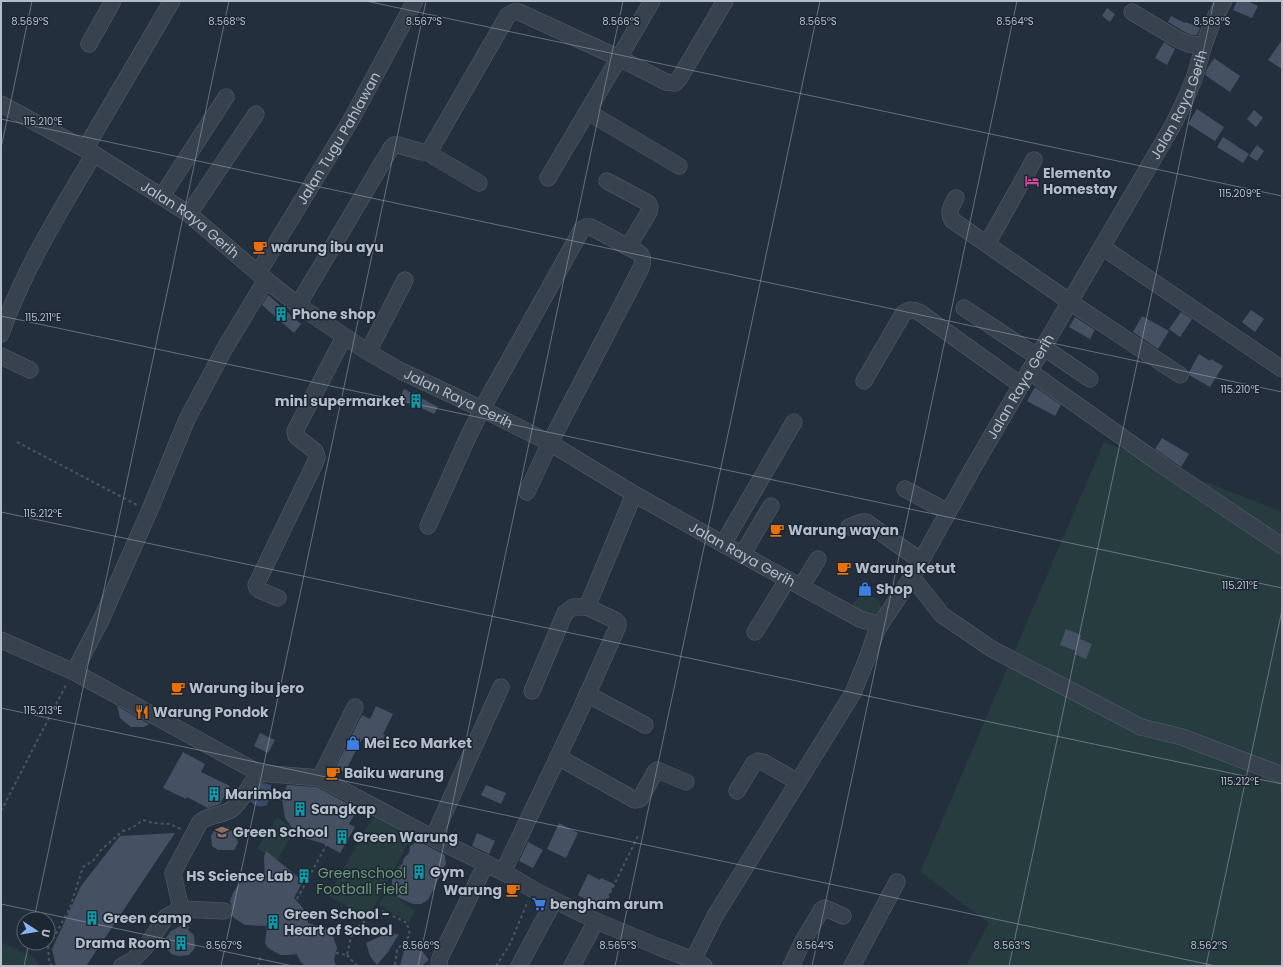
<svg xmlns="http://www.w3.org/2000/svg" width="1283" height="967" font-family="Poppins,sans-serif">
<rect width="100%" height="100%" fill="#242f3e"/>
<path fill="#263c3f" d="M1104,442L1282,512V966H966L989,923L920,872Z
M868,595C882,599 882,606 880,618L851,610C853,601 858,596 868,595Z
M373,816L412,836L368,918L328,896Z
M277,817L295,830L277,860L257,849Z
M387,892L415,910L409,923L378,905Z
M1,942L34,958L40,966H1Z"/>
<path fill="#394c67" d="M264,783L271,785V792L267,805C259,808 253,806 249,799L258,786Z"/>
<path fill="#455162" d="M1237,1H1247L1258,6L1252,18L1233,10Z
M1107,8L1115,14L1110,22L1102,16Z
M1171,16L1185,23L1186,22L1200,28L1197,35H1191L1183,31L1168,22Z
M1282,40V69L1268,60Z
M1164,42L1175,49L1167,65L1155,58Z
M1214,58L1240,76L1230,92L1205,75L1207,69Z
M1197,109L1224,127L1215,141L1188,124Z
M1254,110L1263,118L1256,127L1247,119Z
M1223,137L1249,154L1243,163L1217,147Z
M1257,145L1264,151L1257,161L1249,156Z
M268,295L301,324L294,333L262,305Z
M1251,310L1264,319L1255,332L1242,322Z
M1181,312L1192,319L1180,337L1169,329Z
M1142,316L1169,331L1158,349L1133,332Z
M1075,317L1095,330L1090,339L1069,327Z
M1199,354L1210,361L1211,359L1223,366L1210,387L1189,375V372Z
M1035,387L1061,405L1055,416L1027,401Z
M404,389L438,407L434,414L400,398Z
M1162,438L1189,454L1181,467L1155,449Z
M1066,629L1081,635L1080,639L1092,644L1086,659L1074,654L1076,651L1060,645Z
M117,706L149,724L144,727H131L120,718Z
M376,706L393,714L383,734L385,735L379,747L362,739L345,772L335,768L362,715L370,719Z
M260,733L275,740L268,753L254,746Z
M183,752L205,764L201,772L230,786L220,804L208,808L187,797L186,799L163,788Z
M287,785L317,787L354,807L357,810L349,824L355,827L340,853L322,843L304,838L296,833L285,818L282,799Z
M486,785L506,793L501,804L481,795Z
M559,823L578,833L566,858L547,849Z
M221,827H228L233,831L237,838L238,843L234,850H218L212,846L211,836L214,830Z
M175,833L86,966H56L52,949L81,886L120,836Z
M477,833L495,841L489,854L472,846Z
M418,841L445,855L446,864L442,869V875L437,881L435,888L431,894L428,900L421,904H413L397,897L392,889V880L396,875L398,868L402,864L404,858L409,853L410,846Z
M528,842L543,850L533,868L519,861Z
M266,851L303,881L294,898L302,907L306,913L308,923L318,926L327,929L333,936L337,948L334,960L336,966H305L300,961L297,954L289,955H281L275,952L268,948L265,943L267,926L245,925L234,918L232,915L233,911L230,901L233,893L238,885L244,880L251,878L265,881L264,857Z
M588,874L600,880L601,878L614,884L602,908L578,895Z
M180,926L187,929L194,935L195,948L189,955L178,956L171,954L167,948L165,939L171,931Z
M399,934L388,952L377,965L370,956L366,943L381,936Z
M412,947L423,952L429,960L421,966H400L404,951Z"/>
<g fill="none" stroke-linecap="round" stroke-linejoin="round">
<defs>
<g id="minor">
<path d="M1132,12L1179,40L1189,44L1204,45"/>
<path d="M89,44L113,1"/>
<path id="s1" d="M1,104L94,154L189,214L266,280L298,305L368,352L401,371L482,409L550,443L634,494L723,544L860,619L880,625L912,577L974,466L1173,125L1187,96L1195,76L1204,45L1212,23L1224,1"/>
<path d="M588,112L679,166"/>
<path d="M85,149L172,1"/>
<path d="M429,152L435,157L479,183"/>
<path d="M548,178L619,58L666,82L675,83L679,79L725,1"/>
<path d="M162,196L226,97"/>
<path d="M956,198C952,205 947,212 952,220L1070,302L1180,375"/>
<path d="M189,214L256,114"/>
<path d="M987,244L1034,160"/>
<path d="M1102,247L1282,369"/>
<path id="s2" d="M258,273L351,120L415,1"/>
<path d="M266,280L225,348L187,419L149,512L101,620L74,672L259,773L320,778L433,838L503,872L534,890L596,921L659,947L693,960L704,966"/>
<path d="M298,305L391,148L394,145H398L422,152H429L508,15L514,12H519L619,58L652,1"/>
<path d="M964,308L1038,357"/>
<path d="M1,334C23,271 60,211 94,154"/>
<path d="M1043,347L1090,379"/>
<path d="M368,352L405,280"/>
<path d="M1,356L30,370"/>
<path d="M1029,371L1163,466L1282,546"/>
<path d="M864,381L903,314C908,309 913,309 919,312L1021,385"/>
<path d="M905,489L948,512"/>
<path d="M527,492L550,443L641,268C646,254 639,253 628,247"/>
<path d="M428,526L468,437L482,409L582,229L586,227H591L628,247L649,212L650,207L648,203L607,181"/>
<path d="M849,527L862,522H866L921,561"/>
<path d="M723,544L794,422"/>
<path d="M742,555L771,506"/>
<path d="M912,577L942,615L992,649L1141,727L1182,737L1282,775"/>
<path d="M801,587L818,559"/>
<path d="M278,598L259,590L257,588L256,585L315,463L317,457L315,451L298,438L296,436L295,431L344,337"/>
<path d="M755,632L787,580"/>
<path d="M1,640L74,672"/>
<path d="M532,691L565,613L573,607H587"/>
<path d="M587,694L645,725"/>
<path d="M580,711L618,626V623L615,620L587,607L634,494"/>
<path d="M558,757L635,800L640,799L655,772L657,770L686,782"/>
<path d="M320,778L355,707"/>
<path d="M737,791L754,763L758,761L763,762L798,782"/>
<path d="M433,838L501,687"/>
<path d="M503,872L578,715"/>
<path d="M181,909L173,873L200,822C209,814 223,816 232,809C240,803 253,781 259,773"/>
<path d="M693,960L715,916L853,693L868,656L876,632L880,625"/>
<path d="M439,964L440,958L486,863"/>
<path d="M122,966L133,960L147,945L166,917L181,909L224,911"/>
<path d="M519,966L554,901"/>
<path d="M572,966L596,921"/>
<path d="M791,966L803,941L822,909L825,908L843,916"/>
<path d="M852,966L897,882"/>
</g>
</defs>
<use href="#minor" stroke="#565f6c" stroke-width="17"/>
<path stroke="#44595c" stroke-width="2" stroke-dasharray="3 3" stroke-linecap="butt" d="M17,442L137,505
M1,811L67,683
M297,899L347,807
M602,909L638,836
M187,929L191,923
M336,953L347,955L351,937L356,928L380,910L407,923L410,935L397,950L395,966
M347,955L357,966
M52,966L49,962L48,944L53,939L70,908L83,867L93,861L101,850L123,831L132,828L143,820L153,823L170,824L181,829
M258,966L261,955
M496,966L510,944L528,901"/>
<use href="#minor" stroke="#38414e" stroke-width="16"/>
</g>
<path fill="none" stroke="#b4bcc9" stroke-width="1" stroke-opacity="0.45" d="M366,1L1282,196M1,119L1282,392M1,148L32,1M1,316L1282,588M1,512L1282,784M1,708L1216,966M1,904L293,966M34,919L229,1M24,966L29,943M221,966L426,1M418,966L623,1M615,966L820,1M812,966L1017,1M1009,966L1214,1M1206,966L1282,610"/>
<defs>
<symbol id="hotel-bare" viewBox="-9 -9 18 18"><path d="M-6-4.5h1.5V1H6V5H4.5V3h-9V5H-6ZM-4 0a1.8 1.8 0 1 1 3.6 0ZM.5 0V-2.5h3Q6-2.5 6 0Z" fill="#d1479c" stroke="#1d2633" stroke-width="2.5" paint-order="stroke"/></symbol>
<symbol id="cafe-bare" viewBox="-9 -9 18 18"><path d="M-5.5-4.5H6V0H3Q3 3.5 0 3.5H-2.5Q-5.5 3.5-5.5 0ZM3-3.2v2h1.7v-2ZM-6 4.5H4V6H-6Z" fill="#e8710a" stroke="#1d2633" stroke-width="2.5" paint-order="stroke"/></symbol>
<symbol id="building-bare" viewBox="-9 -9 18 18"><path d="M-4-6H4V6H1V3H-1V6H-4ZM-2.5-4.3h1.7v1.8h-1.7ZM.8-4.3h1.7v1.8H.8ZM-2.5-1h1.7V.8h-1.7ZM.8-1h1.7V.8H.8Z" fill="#0f9aa8" stroke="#1d2633" stroke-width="2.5" paint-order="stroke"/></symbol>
<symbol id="shop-bare" viewBox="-9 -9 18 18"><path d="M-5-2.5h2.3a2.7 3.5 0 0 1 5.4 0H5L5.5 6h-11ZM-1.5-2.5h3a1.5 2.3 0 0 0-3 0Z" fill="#3f7fe0" stroke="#1d2633" stroke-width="2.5" paint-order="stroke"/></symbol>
<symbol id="restaurant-bare" viewBox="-9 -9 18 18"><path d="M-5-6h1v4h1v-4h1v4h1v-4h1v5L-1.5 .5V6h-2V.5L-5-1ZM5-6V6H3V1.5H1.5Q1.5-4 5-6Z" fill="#e8710a" stroke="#1d2633" stroke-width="2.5" paint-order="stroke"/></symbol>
<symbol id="school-bare" viewBox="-9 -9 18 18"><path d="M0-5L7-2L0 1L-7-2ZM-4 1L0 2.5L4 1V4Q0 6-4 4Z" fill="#8d6e63" stroke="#1d2633" stroke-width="2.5" paint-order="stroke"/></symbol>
<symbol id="supermarket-bare" viewBox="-9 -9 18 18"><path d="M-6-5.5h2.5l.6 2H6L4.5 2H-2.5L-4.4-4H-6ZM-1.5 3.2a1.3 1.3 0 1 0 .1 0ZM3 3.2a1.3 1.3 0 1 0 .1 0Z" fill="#3f7fe0" stroke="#1d2633" stroke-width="2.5" paint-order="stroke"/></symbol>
</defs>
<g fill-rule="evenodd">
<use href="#hotel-bare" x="1022" y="171" width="20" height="20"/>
<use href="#cafe-bare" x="250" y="237" width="20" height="20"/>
<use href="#building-bare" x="271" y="304" width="20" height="20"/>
<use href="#building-bare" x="406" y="391" width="20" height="20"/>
<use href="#cafe-bare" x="767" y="520" width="20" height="20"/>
<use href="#cafe-bare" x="834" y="558" width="20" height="20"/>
<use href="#shop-bare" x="855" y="579" width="20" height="20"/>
<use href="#cafe-bare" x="168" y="678" width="20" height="20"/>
<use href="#restaurant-bare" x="132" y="702" width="20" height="20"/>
<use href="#shop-bare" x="343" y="733" width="20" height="20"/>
<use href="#cafe-bare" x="323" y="763" width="20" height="20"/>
<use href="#building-bare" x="204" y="784" width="20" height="20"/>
<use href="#building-bare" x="290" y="799" width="20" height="20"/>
<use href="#school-bare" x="212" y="822" width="20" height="20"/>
<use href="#building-bare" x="332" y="827" width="20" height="20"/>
<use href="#building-bare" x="409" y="862" width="20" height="20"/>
<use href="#building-bare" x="294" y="866" width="20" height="20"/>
<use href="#cafe-bare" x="503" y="880" width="20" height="20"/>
<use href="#supermarket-bare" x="529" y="894" width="20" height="20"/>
<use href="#building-bare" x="82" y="908" width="20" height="20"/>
<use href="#building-bare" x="263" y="912" width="20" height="20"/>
<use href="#building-bare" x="171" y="933" width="20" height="20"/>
</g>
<g text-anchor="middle" stroke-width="3" stroke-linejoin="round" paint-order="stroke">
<g font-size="14" fill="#b4bcc9" stroke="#1d2633">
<text dy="5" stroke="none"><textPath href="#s1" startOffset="1626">Jalan Raya Gerih</textPath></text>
<text dy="5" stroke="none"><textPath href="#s2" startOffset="157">Jalan Tugu Pahlawan</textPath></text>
<text dy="5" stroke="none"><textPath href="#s1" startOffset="222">Jalan Raya Gerih</textPath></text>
<text dy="5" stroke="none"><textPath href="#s1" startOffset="1302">Jalan Raya Gerih</textPath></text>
<text dy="5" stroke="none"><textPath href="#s1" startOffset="546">Jalan Raya Gerih</textPath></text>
<text dy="5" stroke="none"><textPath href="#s1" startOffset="870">Jalan Raya Gerih</textPath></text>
</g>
<g font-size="14" font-weight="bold" fill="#b4bcc9" stroke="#1d2633" text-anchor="start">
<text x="1043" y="178">Elemento<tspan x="1043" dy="16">Homestay</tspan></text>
<text x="271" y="252">warung ibu ayu</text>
<text x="292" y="319">Phone shop</text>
<text x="405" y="406" text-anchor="end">mini supermarket</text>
<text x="788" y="535">Warung wayan</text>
<text x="855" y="573">Warung Ketut</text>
<text x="876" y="594">Shop</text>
<text x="189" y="693">Warung ibu jero</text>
<text x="153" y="717">Warung Pondok</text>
<text x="364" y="748">Mei Eco Market</text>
<text x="344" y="778">Baiku warung</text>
<text x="225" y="799">Marimba</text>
<text x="311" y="814">Sangkap</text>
<text x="233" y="837">Green School</text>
<text x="353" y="842">Green Warung</text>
<text x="430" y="877">Gym</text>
<text x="293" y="881" text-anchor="end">HS Science Lab</text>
<text x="502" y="895" text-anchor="end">Warung</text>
<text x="550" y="909">bengham arum</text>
<text x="284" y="919">Green School -<tspan x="284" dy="16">Heart of School</tspan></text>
<text x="103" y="923">Green camp</text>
<text x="170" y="948" text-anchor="end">Drama Room</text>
</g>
<g font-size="14" fill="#6b9a76" stroke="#1d2633">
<text x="362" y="878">Greenschool<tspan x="362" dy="16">Football Field</tspan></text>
</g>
</g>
<g font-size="10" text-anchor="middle" fill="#b4bcc9" stroke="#1d2633" stroke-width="3" stroke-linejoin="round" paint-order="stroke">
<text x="30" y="25">8.569°S</text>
<text x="227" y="25">8.568°S</text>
<text x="424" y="25">8.567°S</text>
<text x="621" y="25">8.566°S</text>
<text x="818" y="25">8.565°S</text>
<text x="1015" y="25">8.564°S</text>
<text x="1212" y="25">8.563°S</text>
<text x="43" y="125">115.210°E</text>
<text x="1240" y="197">115.209°E</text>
<text x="43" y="321">115.211°E</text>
<text x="1240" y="393">115.210°E</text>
<text x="43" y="517">115.212°E</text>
<text x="1240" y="589">115.211°E</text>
<text x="43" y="714">115.213°E</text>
<text x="1240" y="785">115.212°E</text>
<text x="224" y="949">8.567°S</text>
<text x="421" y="949">8.566°S</text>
<text x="618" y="949">8.565°S</text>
<text x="815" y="949">8.564°S</text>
<text x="1012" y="949">8.563°S</text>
<text x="1209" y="949">8.562°S</text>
</g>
<rect width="1283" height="967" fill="none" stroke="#b4bcc9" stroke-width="4"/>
<g transform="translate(36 931) rotate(102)"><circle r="19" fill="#1d2633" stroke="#59626f"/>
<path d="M0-3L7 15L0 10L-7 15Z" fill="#8ab4f8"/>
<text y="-6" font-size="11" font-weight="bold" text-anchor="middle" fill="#b4bcc9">U</text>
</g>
</svg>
